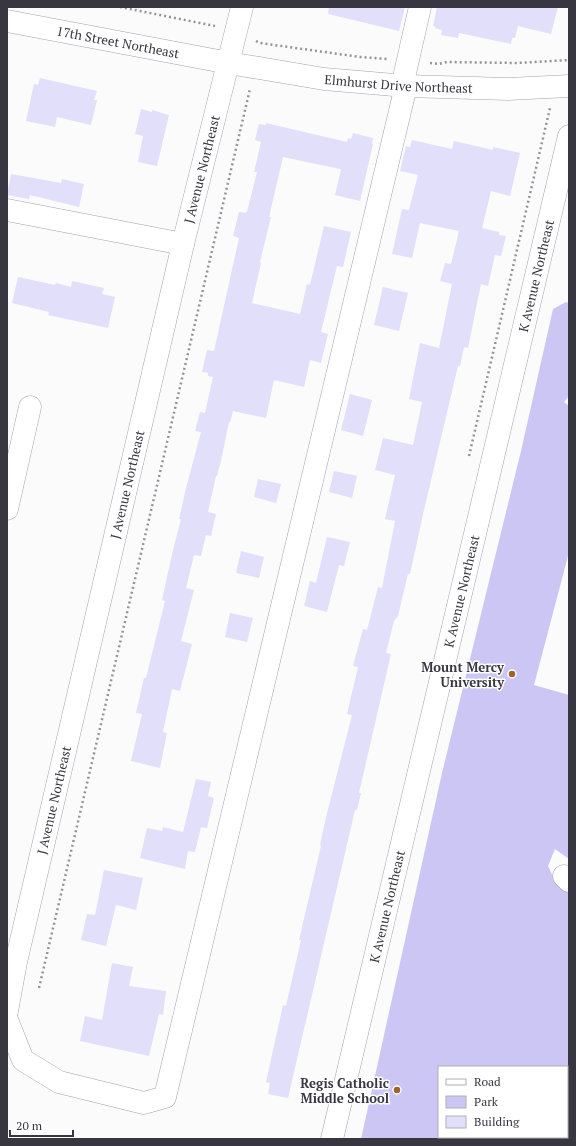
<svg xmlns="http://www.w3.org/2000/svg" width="576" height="1146" font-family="'PT Serif',serif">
<rect width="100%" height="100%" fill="#fbfbfb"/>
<path fill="#cbc6f3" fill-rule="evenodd" d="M566,302L569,303V396L564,402L569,406V552L534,685L569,695V859L555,849L548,866L555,881L569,894V1139H361L442,773L521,451L553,309ZM439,1067H567V1137H439Z"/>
<path fill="#e1dff9" d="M329,7H405L399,31L328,14Z
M437,7H558L551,34L518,26L515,38H512L511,44L459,33L458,38L441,35L442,30L435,28L436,27L433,26Z
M40,78L97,91L94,100H97L91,125L57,117L55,127L26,121L34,84L38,85Z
M141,109L152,112V110L169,115L157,166L138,162L143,136L135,134Z
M266,123L347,142L348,138L351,139L353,133L373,138L372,144H373L360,201L335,195L341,170L340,169L283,157L269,217H271L260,262L261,263L252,303L300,314L307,284L310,285L324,226L351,232L343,267L337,266L321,332L328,334L321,363L310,360L304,387L274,380L266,418L233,411L230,422H229L221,461L217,476H216L208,512L216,514L211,536L206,535L201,556L194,555L186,588L194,590L181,641L192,644L180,691L172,689L163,732L167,733L160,768L131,761L142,714L136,713L144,678H146L165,601L162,600L173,550L181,519H179L186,488L201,432L195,431L200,412L205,413L213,377L208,376V373L202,372L207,350L214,351L239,238L233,236L239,212L246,213V211L247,212L257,172H254L261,142L255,140L259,124L266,125Z
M412,140L452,149L454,141L493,150V147L520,153L510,196L491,191L482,228L499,232V235L506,236L501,256L495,255L488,286L481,284L468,348L464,347L460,366H458L424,510L410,574H408L398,616L394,621L386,653L391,654L359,793H361L357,810H355L288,1098L268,1094L270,1083L266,1082L283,1005L286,1006L301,940H299L321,846L320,845L326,817L352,715L347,714L358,667L353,666L363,629L367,630L378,587L382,588L395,521L385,519L395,475L375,470L383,438L413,445L422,402L409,399L420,343L439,348L451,289L452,284L440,281L445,263L451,264L459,231L420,223L412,258L392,254L402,209L409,210L418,175L400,171L406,146L410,147Z
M11,174L61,183L62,179L84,184L79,207L30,195L29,199L7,195Z
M18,277L55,285L56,283L71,287L72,281L104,288L102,294L115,297L108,328L48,315L49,312L12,303Z
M383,287L408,293L399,331L374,325Z
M350,394L372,400L363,436L341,430Z
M334,471L357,476L352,498L329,492Z
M258,479L281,484L276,503L254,497Z
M327,537L350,542L344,566L339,565L327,612L304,606L310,581L316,583Z
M241,551L264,557L259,578L236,573Z
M230,613L253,618L247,642L225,637Z
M196,779L211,782L208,796L214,798L207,828L201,827L195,852L188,851L185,869L140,858L147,828L162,831L163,827L183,832Z
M104,870L143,878L136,910L116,905L106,946L81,940L87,914L95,915Z
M112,963L133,967L129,986L166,991L163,1015L159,1014L149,1056L80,1041L85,1016L102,1020Z"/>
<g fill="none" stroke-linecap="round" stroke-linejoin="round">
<defs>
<g id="minor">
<path id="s1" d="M7,21L229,63L324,79L406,86L508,89L569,86"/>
<path d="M402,86L420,7"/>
<path d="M7,210L183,244"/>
<path d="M7,509L30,407"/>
<path d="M564,876L569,881"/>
<path id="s2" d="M7,1011L16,962L183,244L242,7"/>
<path d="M7,1020L23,1060L59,1082L144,1103L165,1097L406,86"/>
<path id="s3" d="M332,1139L569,136"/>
</g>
</defs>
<use href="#minor" stroke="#a3a0bb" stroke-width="23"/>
<path stroke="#949399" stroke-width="2.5" stroke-dasharray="2 3" stroke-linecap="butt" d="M120,7L215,26
M256,41L260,43L360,57L387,59
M430,63L439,64L447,62L517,63L569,60
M469,456L550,108
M39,988L250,89"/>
<use href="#minor" stroke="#fff" stroke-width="22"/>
</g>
<g fill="#a06526" stroke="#fff" stroke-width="1.5">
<circle cx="512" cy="674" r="4"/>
<circle cx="397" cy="1090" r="4"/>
</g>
<g text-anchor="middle" stroke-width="3" stroke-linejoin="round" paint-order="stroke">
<g font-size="13" fill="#373641" stroke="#fff">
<text dy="5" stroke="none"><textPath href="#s1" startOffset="113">17th Street Northeast</textPath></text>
<text dy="5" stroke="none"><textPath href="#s1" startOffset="397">Elmhurst Drive Northeast</textPath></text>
<text dy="5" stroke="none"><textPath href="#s2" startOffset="864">J Avenue Northeast</textPath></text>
<text dy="5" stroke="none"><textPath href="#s3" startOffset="887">K Avenue Northeast</textPath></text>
<text dy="5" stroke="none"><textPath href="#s2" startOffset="540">J Avenue Northeast</textPath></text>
<text dy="5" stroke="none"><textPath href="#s3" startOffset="563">K Avenue Northeast</textPath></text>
<text dy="5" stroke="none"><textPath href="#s2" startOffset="216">J Avenue Northeast</textPath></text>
<text dy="5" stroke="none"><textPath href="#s3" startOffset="239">K Avenue Northeast</textPath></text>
</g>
<g font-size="13" font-weight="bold" fill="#373641" stroke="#fff" text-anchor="end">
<text x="504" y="672">Mount Mercy<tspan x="504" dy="15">University</tspan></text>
<text x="389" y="1088">Regis Catholic<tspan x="389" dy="15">Middle School</tspan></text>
</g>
</g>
<rect width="576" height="1146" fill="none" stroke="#373641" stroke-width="16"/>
<rect x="438" y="1066" width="130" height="72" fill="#ffffff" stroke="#afafb3"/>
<rect x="446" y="1079" width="20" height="6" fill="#ffffff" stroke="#afafb3"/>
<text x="474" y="1086" font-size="12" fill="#373641">Road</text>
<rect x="446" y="1096" width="20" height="12" fill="#cbc6f3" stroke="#afafb3"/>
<text x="474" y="1106" font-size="12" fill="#373641">Park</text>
<rect x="446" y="1116" width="20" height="12" fill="#e1dff9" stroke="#afafb3"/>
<text x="474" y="1126" font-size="12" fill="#373641">Building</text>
<path d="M10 1130v6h63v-6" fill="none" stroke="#373641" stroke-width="2"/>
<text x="16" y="1130" font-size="12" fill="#373641" stroke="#ffffff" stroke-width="3" paint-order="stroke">20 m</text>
</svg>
